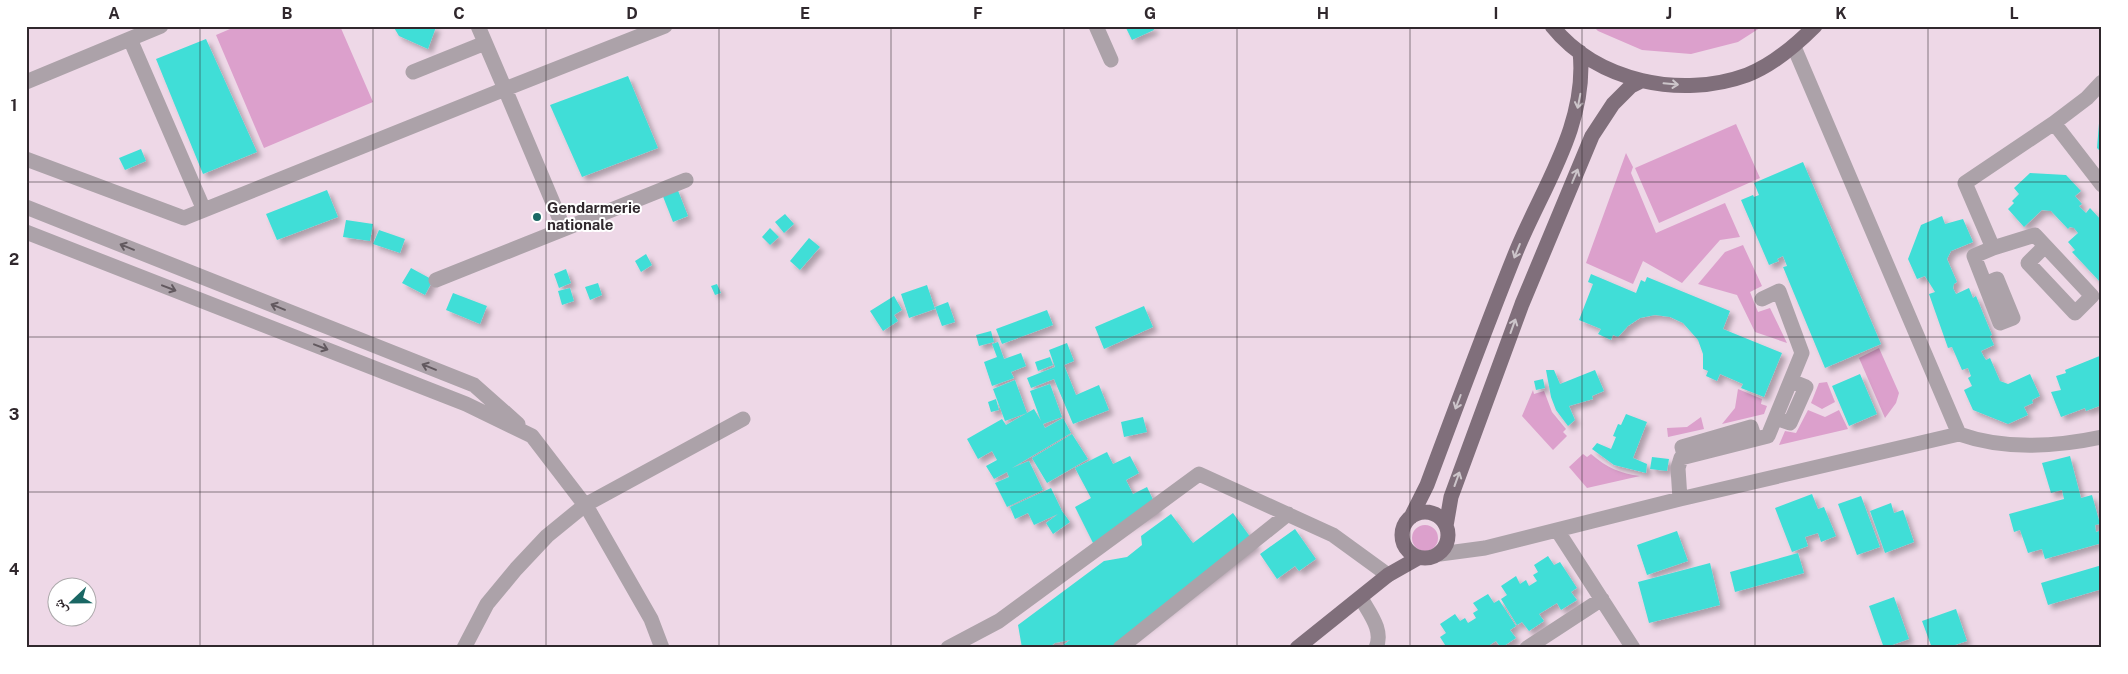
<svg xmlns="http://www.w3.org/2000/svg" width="2128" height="674" font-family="'Public Sans','Noto Naskh Arabic',sans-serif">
<defs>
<filter id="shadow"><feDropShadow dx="4.5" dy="4.5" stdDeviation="2.5" flood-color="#0004"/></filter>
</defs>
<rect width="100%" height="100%" fill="#eed8e7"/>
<path fill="#dca0cc" d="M237,26H340L373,102L264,148L216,35Z
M1593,26H1763L1738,42L1691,54L1642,50L1598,31Z
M1736,124L1760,178L1659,223L1635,168Z
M1626,153L1633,167L1631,173L1656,233L1725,203L1740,237L1720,240L1682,283L1643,261L1633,284L1586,263Z
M1743,245L1762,286L1750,292L1758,312L1770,308L1787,343L1755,332L1737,295L1698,284L1725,252Z
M1879,348L1899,393L1896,403L1885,418L1859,358Z
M1827,382L1835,402L1822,409L1811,403L1819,383Z
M1738,389L1762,399L1761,404L1767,406L1764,414L1722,424L1735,408Z
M1533,390L1534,394L1544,391L1552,412L1566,429L1563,432L1567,436L1553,450L1522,416Z
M1808,410L1825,417L1839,410L1848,429L1779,445L1785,431L1796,433Z
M1701,417L1704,429L1668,437L1667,428L1687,427Z
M1583,454L1587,457L1591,454C1606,467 1621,474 1640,476L1587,488L1569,467Z
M1412 538a13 13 0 1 1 26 0a13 13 0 1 1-26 0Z"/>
<path fill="#41ded7" filter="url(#shadow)" d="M393,26H434L436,27L428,49L399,36Z
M1125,26H1153L1154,30L1132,40Z
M206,39L257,152L203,174L156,59Z
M628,76L658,148L582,177L550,105Z
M2100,111H2102V153L2097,148Z
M141,149L146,161L125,170L119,158Z
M1803,162L1881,344L1825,368L1783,267L1787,266L1783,256L1777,259L1779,261L1769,265L1741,200L1753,195L1754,197L1759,195L1754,183Z
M2030,173L2066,175L2081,191L2075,196L2082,204L2079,206L2086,213L2090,208L2102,221L2101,283L2072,252L2075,250L2068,242L2078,233L2074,228L2070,227L2068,229L2051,211L2042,210L2024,227L2008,209L2014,203L2012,201L2019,194L2014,188Z
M677,188L688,216L673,222L662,194Z
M327,190L338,217L277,240L266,214Z
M785,214L794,224L784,233L775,222Z
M1942,216L1945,224L1963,219L1973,242L1951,251L1947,259L1957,282L1954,284L1953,288L1956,294L1969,288L1973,298L1976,296L1992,335L1990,336L1994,345L1981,351L1984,357L1986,360L1990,358L2000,381L2008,384L2030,374L2040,396L2032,400L2033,403L2024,407L2028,415L2008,424L1973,410L1964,390L1972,386L1968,378L1971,376L1968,368L1962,370L1952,347L1948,348L1929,294L1935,292L1925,276L1917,279L1908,259L1921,225Z
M346,220L373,224L370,241L343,237Z
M770,228L779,237L770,245L762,237Z
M379,230L405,239L400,253L373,244Z
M809,238L820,247L800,270L790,261Z
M646,254L652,265L641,272L635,261Z
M411,268L433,280L425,295L402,283Z
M566,269L571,283L559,288L554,274Z
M1591,274L1636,293L1641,280L1645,282L1647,277L1730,311L1723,329L1782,353L1764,397L1741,388L1743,384L1720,374L1717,381L1706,376L1708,371L1703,369V354L1698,340L1683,323L1670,317L1655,315L1640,318L1628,326L1618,337L1613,335L1611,340L1598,334L1601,329L1579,320L1593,284L1588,282Z
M598,283L602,295L590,300L585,287Z
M717,284L721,293L715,295L711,286Z
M927,285L935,309L909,318L901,294Z
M570,288L574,301L562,305L558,291Z
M453,293L487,306L480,324L446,310Z
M894,296L902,310L894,315L898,321L883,331L870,311Z
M948,302L955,322L942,326L935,307Z
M1144,306L1153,327L1104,349L1095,327Z
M1047,310L1053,325L1002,344L996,329Z
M991,331L994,342L979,346L976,335Z
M998,342L1004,359L1021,353L1026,366L1011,372L1014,378L992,386L984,362L997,357L992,344Z
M1067,343L1074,361L1064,365L1076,395L1099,385L1109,410L1073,424L1054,379L1031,388L1027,378L1055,367L1049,350Z
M2102,355V405L2086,411L2085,408L2061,417L2051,392L2061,390L2056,376L2066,373L2065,370Z
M1050,357L1053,365L1038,371L1035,362Z
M1546,370H1554L1560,384L1595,370L1604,391L1592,396L1593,399L1569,406L1575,420L1568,426L1556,410L1551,397Z
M1860,374L1877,414L1849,426L1832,386Z
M1543,379L1545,388L1536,390L1534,381Z
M1015,380L1027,413L1005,421L993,389Z
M1050,384L1062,417L1043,424L1045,428L1063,418L1071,433L1012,468L1029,461L1043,490L1007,507L995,483L1009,477L1007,472L994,479L986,466L997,460L992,451L978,459L967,439L1002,419L1006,425L1034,409L1041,421L1030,391Z
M996,399L999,410L991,412L988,402Z
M1626,414L1647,422L1633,458L1647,464L1646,473L1614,465L1592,449L1597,443L1611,449L1616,437L1613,436L1618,424L1621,425Z
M1143,417L1147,432L1124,437L1121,422Z
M1072,434L1088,459L1047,483L1032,458Z
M1107,452L1113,464L1130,456L1139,473L1126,480L1133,494L1147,487L1158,510L1093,543L1075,507L1091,498L1075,468Z
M2070,456L2081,498L2092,495L2100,524L2095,525L2096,532L2102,530V543L2045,559L2042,549L2028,553L2020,530L2014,532L2009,514L2064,499L2062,490L2051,493L2042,463Z
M1652,457L1669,459L1667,471L1650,469Z
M1051,488L1062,511L1070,522L1053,534L1046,523L1058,514L1034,525L1028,513L1015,519L1010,507Z
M1812,494L1818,509L1824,507L1836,536L1821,542L1818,533L1805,537L1808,546L1792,552L1775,508Z
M1861,496L1880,547L1857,555L1838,504Z
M1891,503L1894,513L1903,510L1914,542L1885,553L1870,511Z
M1233,513L1256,545L1117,648H1059L1070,640L1055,643L1048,648H1022L1018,625L1104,561L1127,557L1142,545L1141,536L1171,514L1193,543Z
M1295,529L1316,559L1299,571L1295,566L1277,579L1260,554Z
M1677,531L1688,561L1647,575L1637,545Z
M1798,553L1804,573L1735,592L1730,572Z
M1548,556L1554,565L1560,562L1577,588L1571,592L1577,600L1561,610L1557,603L1539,614L1544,621L1529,631L1522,622L1517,625L1501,599L1507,595L1501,586L1516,576L1520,584L1526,580L1529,586L1537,581L1533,575L1538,572L1534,565Z
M1710,563L1720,605L1649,623L1638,582Z
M2102,565V589L2048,605L2041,583Z
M1488,594L1494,603L1499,600L1516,626L1510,630L1516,638L1501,648L1496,641L1485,648H1447L1440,637L1446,633L1440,624L1455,614L1460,621L1465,618L1468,623L1476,618L1473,613L1478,610L1473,603Z
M1894,597L1909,639L1884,648L1869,606Z
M1956,609L1967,641L1946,648H1932L1922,621Z"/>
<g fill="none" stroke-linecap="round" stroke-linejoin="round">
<path stroke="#aca2a9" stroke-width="15" d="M665,26L505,89L564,229L686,180
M1096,26L1111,60
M130,39L204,210
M1794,47L1959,434
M413,72L485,43
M26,82L161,26
M2054,123L2087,98L2102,82
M26,159L184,218L505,89L478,26
M26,207L474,385L518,424
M26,232L466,404L532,436L588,509L651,619L662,648
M1993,248L2035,235L2092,296L2075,313L2028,263L2045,246
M436,280L564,229
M1985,284L1997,279L2013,318L2000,323L1974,256L1993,248L1965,183L2054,123L2102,185
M1776,418L1790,423L1806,387L1791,381
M1683,451L1682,447L1751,427L1755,439
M1680,499L1678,468L1681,458L1768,436L1802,353L1779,291L1762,299
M1557,530L1633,648
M1440,554L1485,548L1680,499L1959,434C2004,450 2055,447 2102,437
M1361,598C1369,613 1384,630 1376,648
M464,648L487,604L516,569L547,536L585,505L743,419
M948,648L999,621L1199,474L1333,535L1388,575
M1120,648L1288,514
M1527,648L1602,599"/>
<path stroke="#806f7b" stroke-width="15" d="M1552,26C1597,82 1681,99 1747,75C1773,65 1796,45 1815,26
M1402 535a23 23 0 1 1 46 0a23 23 0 1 1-46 0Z
M1411,517L1427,485C1456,407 1485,329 1516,252C1542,188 1588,124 1580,52
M1446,526L1451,497L1522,304L1592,136L1613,104L1631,86L1641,81
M1297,648L1388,575L1418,558"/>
</g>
<defs><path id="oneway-shaft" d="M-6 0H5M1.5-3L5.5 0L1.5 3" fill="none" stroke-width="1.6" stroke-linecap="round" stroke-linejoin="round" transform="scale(1.25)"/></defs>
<g stroke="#ccc5ca">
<use href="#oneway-shaft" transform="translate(1671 84) rotate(5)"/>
<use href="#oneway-shaft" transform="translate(1579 101) rotate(101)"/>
<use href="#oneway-shaft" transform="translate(1575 176) rotate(-67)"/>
<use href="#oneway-shaft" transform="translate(1517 251) rotate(112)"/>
<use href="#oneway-shaft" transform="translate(1513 326) rotate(-70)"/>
<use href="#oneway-shaft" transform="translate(1458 402) rotate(111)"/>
<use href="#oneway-shaft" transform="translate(1457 479) rotate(-70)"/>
</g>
<g stroke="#62595f">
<use href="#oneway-shaft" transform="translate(127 247) rotate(-158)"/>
<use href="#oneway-shaft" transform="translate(169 288) rotate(21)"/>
<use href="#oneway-shaft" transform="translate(278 307) rotate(-158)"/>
<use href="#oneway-shaft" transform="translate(321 347) rotate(21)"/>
<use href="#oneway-shaft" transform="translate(429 367) rotate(-158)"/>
</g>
<path fill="none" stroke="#30282d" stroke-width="1" stroke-opacity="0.55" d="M200,26V648M373,26V648M546,26V648M719,26V648M891,26V648M1064,26V648M1237,26V648M1410,26V648M1582,26V648M1755,26V648M1928,26V648M26,182H2102M26,337H2102M26,492H2102"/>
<circle fill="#1a6764" stroke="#fff" stroke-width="2" cx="537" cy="217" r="5"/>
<g text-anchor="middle" stroke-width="4" stroke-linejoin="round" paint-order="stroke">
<g font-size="15" font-weight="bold" fill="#30282d" stroke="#fff" text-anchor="start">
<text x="547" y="213">Gendarmerie<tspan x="547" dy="17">nationale</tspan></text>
</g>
</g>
<rect width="2128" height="674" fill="none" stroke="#ffffff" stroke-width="55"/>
<g transform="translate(72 602) rotate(248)"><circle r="24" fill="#ffffff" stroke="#aca9ab"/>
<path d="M0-4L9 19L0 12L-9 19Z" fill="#1a6764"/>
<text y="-8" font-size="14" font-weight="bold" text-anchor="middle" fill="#30282d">ش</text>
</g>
<rect x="28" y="28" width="2072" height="618" fill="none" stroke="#30282d" stroke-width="2"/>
<g font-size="16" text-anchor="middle" font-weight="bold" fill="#30282d">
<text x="114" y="19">A</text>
<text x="287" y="19">B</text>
<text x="459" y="19">C</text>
<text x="632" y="19">D</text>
<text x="805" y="19">E</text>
<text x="978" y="19">F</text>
<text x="1150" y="19">G</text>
<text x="1323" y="19">H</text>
<text x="1496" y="19">I</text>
<text x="1669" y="19">J</text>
<text x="1841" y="19">K</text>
<text x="2014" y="19">L</text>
<text x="14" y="111">1</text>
<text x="14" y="265">2</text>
<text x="14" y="420">3</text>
<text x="14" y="575">4</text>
</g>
</svg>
